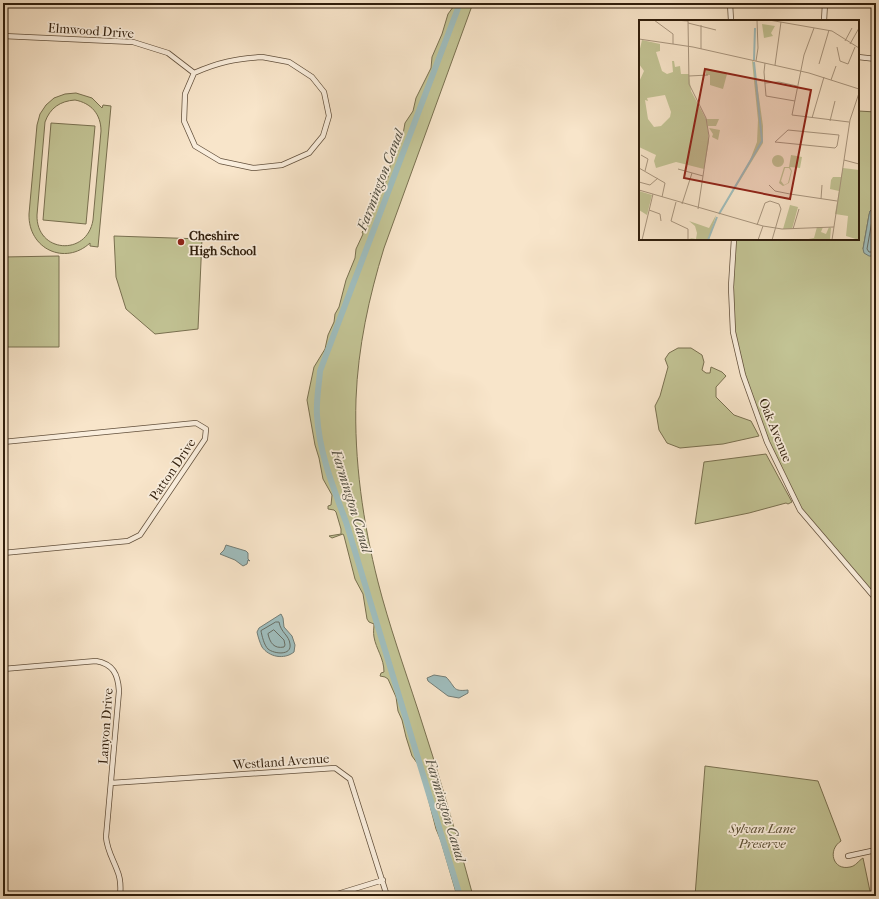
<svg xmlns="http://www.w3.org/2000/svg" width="879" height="899" font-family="'IM FELL French Canon',serif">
<rect width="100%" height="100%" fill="#f8e5ca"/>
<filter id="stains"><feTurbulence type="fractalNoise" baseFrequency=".005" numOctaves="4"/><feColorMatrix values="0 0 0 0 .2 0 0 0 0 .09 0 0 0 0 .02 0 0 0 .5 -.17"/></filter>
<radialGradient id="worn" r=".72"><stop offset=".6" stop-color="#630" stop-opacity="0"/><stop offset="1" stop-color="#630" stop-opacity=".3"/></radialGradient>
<path fill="#c2c394" stroke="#797050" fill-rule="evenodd" d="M456,3H473L384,248C369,297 358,347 356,399C354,460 363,523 378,582C389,625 404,667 418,710C438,771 456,833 473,896H457L441,841L436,829L420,767L412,756L406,737L402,720L398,711L396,697L388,679L385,677L380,676L381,673L384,672C384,658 376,649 374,637C373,632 374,628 374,624L369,622L367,619L363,594L355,579L344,536L343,534L332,538L329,536L341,534V529L336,512L334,510L328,509V506L331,505L332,495L323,479L319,458L315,445L307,400L314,367L325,349L328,335L334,322L335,314L339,307L346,280L355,258L356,249L363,234L362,232L367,227L376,202L388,177L390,166L403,134L405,123L413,111L416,98L431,68L432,57L442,34L448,14Z
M76,93L92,98L102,108L103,105L111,106L98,247L90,246V243C65,266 28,249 29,214L37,125L40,114L46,105L54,98L65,94ZM75,100C91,103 101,114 101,131L93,220C87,257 36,253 37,215L45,122C50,108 60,101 75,100Z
M858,111L876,112V205L870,211L869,215L863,249L871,256H876V599L800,510L767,442L743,375L733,332L731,287L734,239H858Z
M51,123L95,126L86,224L43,220Z
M114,236L202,239L198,329L155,334L126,309L116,277Z
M59,256V347H3V257Z
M678,348H691L702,355L704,362L702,370L706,373H710L711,367L722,372L726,376L716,387V397L734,415L751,421L759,436L723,444L680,448L667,443L659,430L655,406L660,396L668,367L665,359L669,353Z
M766,454L792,502L788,504L786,503L749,513L695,524L704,462Z
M705,766L818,781L841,841C827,850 833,871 850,867C856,866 858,861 863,858L871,896H695Z"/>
<path fill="#9fbdbd" stroke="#737d76" d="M876,205V256H869L864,253L863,249L869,215L870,211Z
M226,545L246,551L248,553V559L250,561L248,560L247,564L243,566L235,560L220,554L224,550Z
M281,614L283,618L284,627L292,636L295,645L294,652C284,660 269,657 262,647C260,643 258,637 257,632L259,628Z
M434,675L446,677C456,687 452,692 468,690V693L459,698L448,696L428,681L427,678Z"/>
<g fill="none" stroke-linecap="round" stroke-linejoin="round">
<path stroke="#686e64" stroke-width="1" d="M876,211L873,215L867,249L869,252H876
M276,622H279C281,633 289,635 290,644C292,656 274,654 268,649C264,645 262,636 261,631Z
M274,630L284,640L285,645L284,647C274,649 270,643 268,634Z"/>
<path stroke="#9fbdbd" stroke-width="6" d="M460,3L320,371C319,386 316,400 317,415C319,452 333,487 346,522L460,896"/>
<defs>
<path id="minor" d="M730,3L731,21
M824,21L825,3
M3,36L133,42L168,53L194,73
M262,57L289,62L312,77L324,92L329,116L323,136L309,153L282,165L253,168L220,161L195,146L184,121L185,94L194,73C219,62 235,59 262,57Z
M858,57L876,59
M734,239L731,287L733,332L743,375L767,442L800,510L876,599
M3,442L196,423L206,429L205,439L140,535L128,541L3,553
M3,669L96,661C113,664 118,674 119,691L106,837C107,850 113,859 117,870C121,879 121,887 120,896
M111,783L335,768L350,779L387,896
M848,856L876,850
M331,896L383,880"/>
</defs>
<use href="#minor" stroke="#62503c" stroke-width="6"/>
<use href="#minor" stroke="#faeedd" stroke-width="4.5"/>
</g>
<circle fill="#8f2418" stroke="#faeedd" stroke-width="1.5" cx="181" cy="242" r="4"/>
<g text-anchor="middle" stroke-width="3.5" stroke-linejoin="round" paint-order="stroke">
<g font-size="13" fill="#301e0c" stroke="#faeedd">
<text transform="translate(91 30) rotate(4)" y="5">Elmwood Drive</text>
<text transform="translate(776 430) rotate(68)" y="5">Oak Avenue</text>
<text transform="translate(172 469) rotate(-56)" y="5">Patton Drive</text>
<text transform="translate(105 726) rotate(-86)" y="5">Lanyon Drive</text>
<text transform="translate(281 761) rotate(-4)" y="5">Westland Avenue</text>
</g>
<g font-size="13" font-weight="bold" fill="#301e0c" stroke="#faeedd" text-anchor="start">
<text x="189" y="240">Cheshire<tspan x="189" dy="15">High School</tspan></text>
</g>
<g font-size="13" font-style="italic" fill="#5c5035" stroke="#faeedd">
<text x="762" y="833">Sylvan Lane<tspan x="762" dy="15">Preserve</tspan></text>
</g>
<g font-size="14" font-style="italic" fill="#514e41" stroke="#faeedd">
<text transform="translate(380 180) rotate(-69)" y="5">Farmington Canal</text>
<text transform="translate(352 501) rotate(73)" y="5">Farmington Canal</text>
<text transform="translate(446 810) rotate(73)" y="5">Farmington Canal</text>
</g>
</g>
<g transform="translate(639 20)">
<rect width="220" height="220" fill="#f8e5ca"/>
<path d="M123,4L136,6L132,13L134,16L125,18ZM3,20L21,24V31L17,32L23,51L28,54L34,52L33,41H35L36,47L41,46L42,54H50L52,71L67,99H80L77,106H69L68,102L70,121L65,149L37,142L17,148L15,141L17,135L0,127V62L5,51L0,44V33ZM26,75L32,92L31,97L22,106L15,107L9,99L6,80L9,81L8,78ZM113,41L115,42L124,106V123L80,195L111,140L118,122L119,100ZM67,48L88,54L84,69L71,65V55H67ZM70,108L81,110L79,120L73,117L74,114ZM152,135L163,137L161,148L151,147L153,151L150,163L144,166L140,163L145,147H150ZM146,148H150L152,151L149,163L145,165L142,161ZM133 141a6 6 0 1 1 12 0a6 6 0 1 1-12 0ZM204,148L220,150V220L207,216L209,196L196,194L200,171L191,169L192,160L194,157H202ZM0,171L13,175L8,195L0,190ZM151,185L159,187L153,209H144ZM77,195L70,220H55L50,218L57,219L58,213L56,206L50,201L70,208ZM178,207H184L182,212L187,214L190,207L192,208L191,220H164L175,218Z" fill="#c2c394" fill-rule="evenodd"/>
<path fill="none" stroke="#9fbdbd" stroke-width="2" d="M115,40L116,8M80,194L123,121L115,42M69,220L78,197"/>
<path fill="none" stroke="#a8957e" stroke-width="1" d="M15,0L34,14V24M36,0L49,1M49,0L50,64L67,98L70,116L59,189M130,0L193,11L220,28M49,3L77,10M62,5V29M175,8L165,35L153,95L210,102M0,19L54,27L170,53L220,69M206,21L213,8M211,24L220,8M198,27L201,41L209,44L216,27M117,41L119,28L118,0M126,43L125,52L127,76L156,81M180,44L190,10M136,45L142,2M50,56L69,55M192,60L197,46M126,63L140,62L158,66M173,98L185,57M191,101L196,81M149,110L200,115L198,126L196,128L136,122ZM2,135L9,139L6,151M205,140L220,144M0,148L26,163L23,177M39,149L64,156M0,162L11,165L19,158M130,165L136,171L151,174L198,181M0,170L124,206L143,209L195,207M182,179L183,165M37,182L32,201L49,209V220M43,184L53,153M10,190L21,194L22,201M118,205L126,183L131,181L140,184L142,189L133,220M154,209L160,189M3,220L14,174M119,220L124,206M193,220L211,100L220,73"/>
<path fill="#8f2418" fill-opacity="0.15" stroke="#8f2418" stroke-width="2" d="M66,49L172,70L151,179L45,158Z"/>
<rect width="220" height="220" fill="none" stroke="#301e0c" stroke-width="2"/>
</g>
<rect width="879" height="899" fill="none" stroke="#f8e5ca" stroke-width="16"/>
<rect x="4" y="4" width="871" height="891" fill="none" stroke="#301e0c" stroke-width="2"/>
<rect x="8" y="8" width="863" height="883" fill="none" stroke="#301e0c"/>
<rect width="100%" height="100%" filter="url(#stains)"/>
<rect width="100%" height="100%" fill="url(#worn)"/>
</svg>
